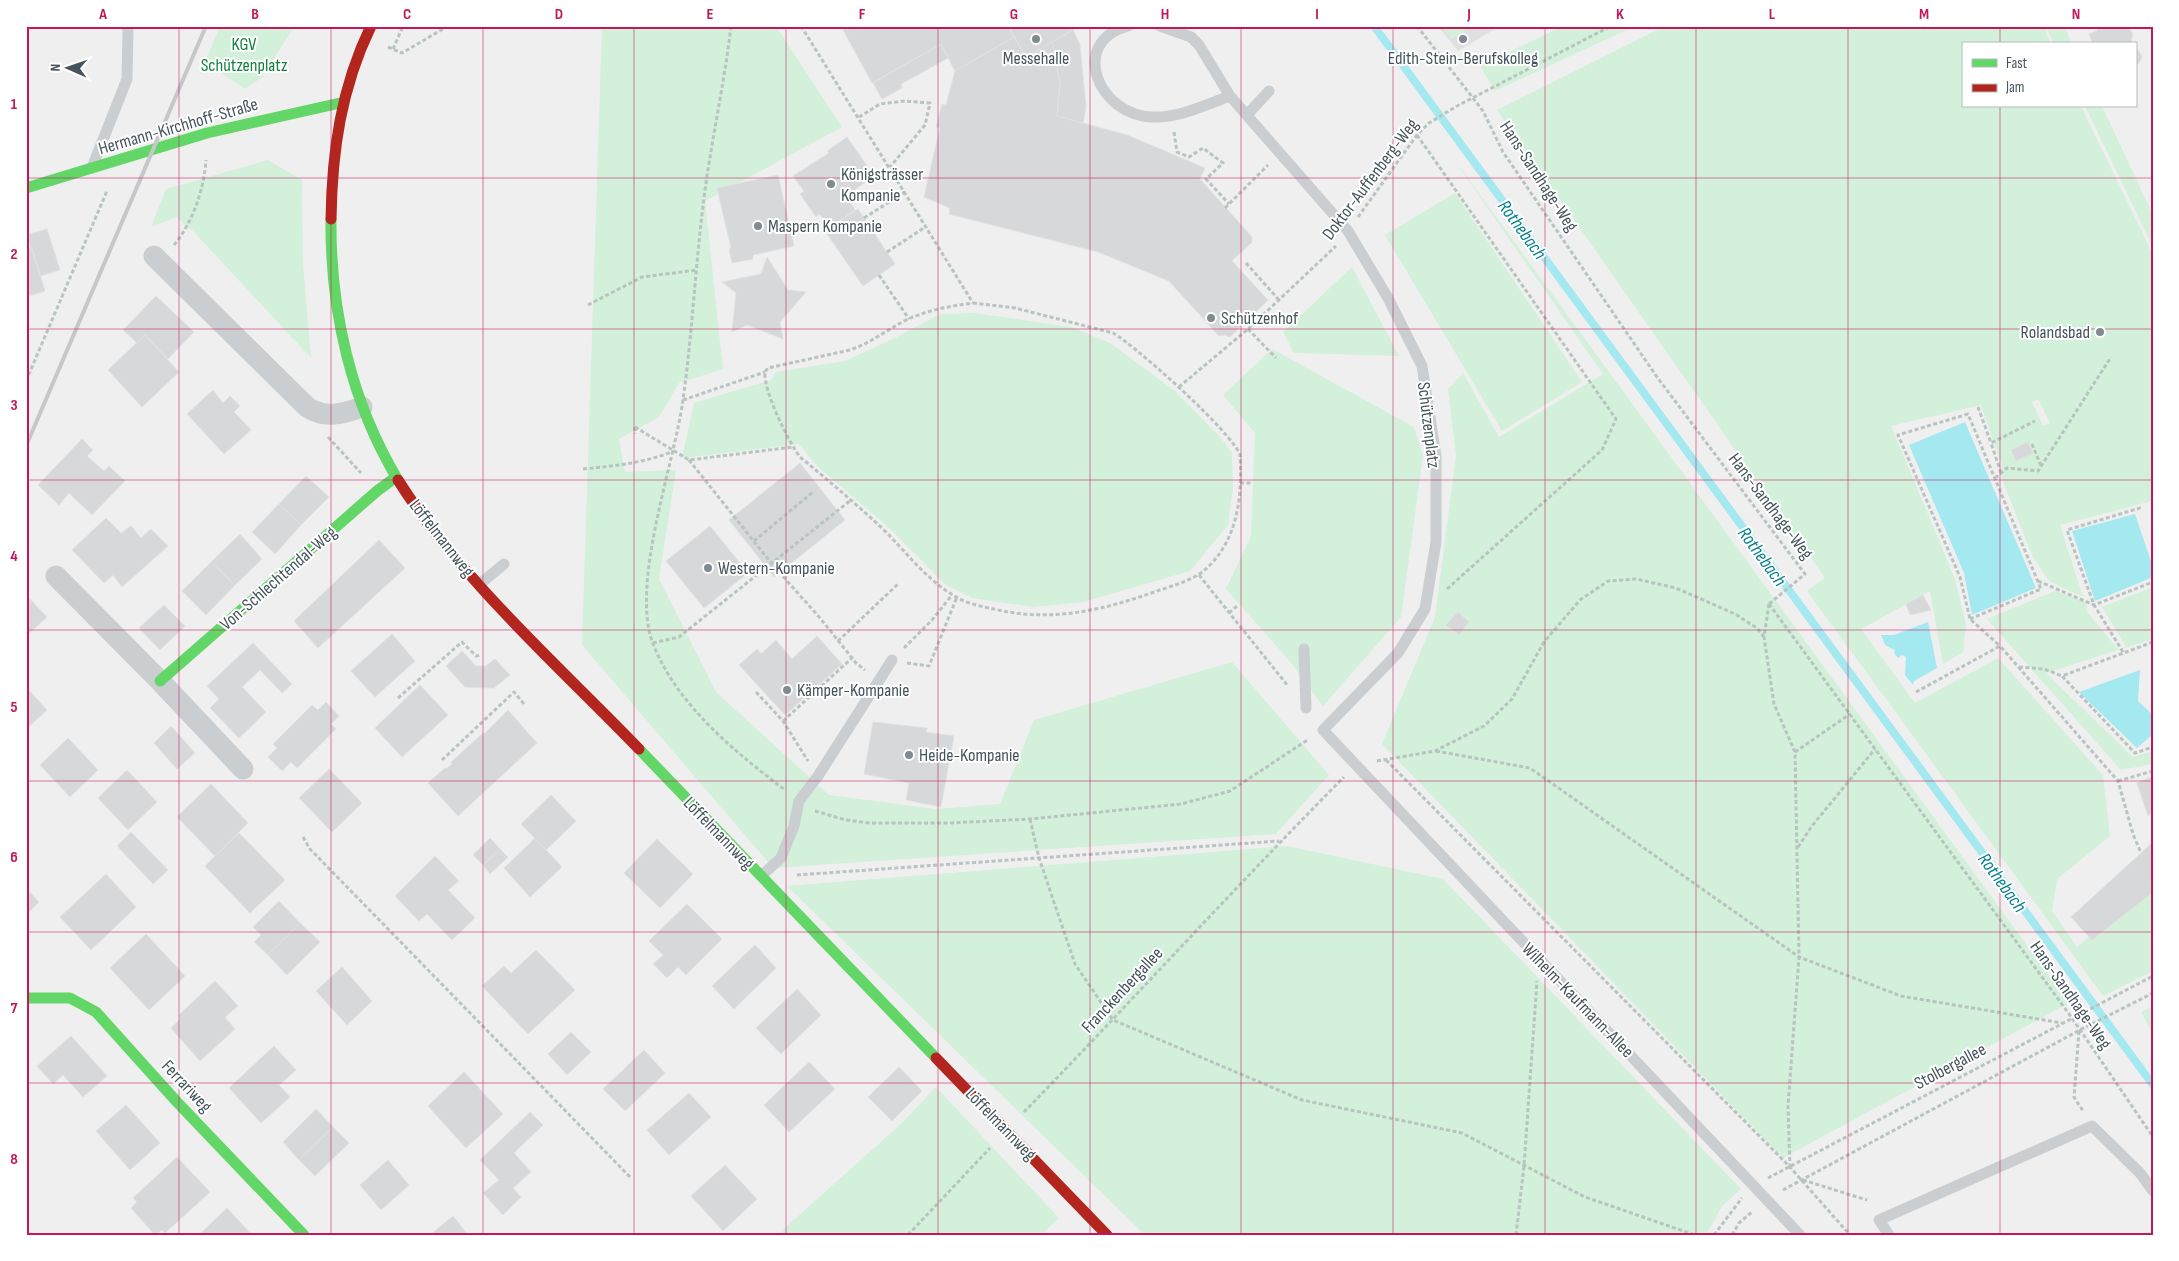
<svg xmlns="http://www.w3.org/2000/svg" width="2179" height="1261" font-family="'Sofia Sans Condensed',sans-serif">
<rect width="100%" height="100%" fill="#f0efef"/>
<path fill="#e1e0e1" d="M1438,26H1500L1458,51Z"/>
<path fill="#d2f0da" fill-rule="evenodd" d="M220,26H295L261,78L245,89L205,62Z
M602,26H776L842,127L705,201L723,369L679,383L659,417L619,439L625,472L676,470L659,579L716,692L829,795L936,809L1000,804L1034,720L1232,662L1329,775L1276,834L773,868L582,645Z
M1441,26H1475L1451,39Z
M1563,26H1635L1495,91L1480,66Z
M1665,26H2043L2051,44H1963V106H2081L2153,255V503L2152,501L2060,525L2083,597L2049,581L2032,555L2002,479V466L1981,405L1891,426L1955,579L1966,624L1963,652L1943,664L1930,591L1861,629L1915,703L1998,658L2103,775L2110,836L2057,879L2052,911L2077,947L2091,935L2153,842V971L2103,996L1807,591L1825,578L1497,110ZM2038,399L2050,423L2043,426L2032,402Z
M2046,26H2064L2072,44H2054Z
M2085,106H2102L2153,215V247Z
M1448,151L2069,1003L1783,1158L1382,744L1435,617L1456,456L1448,389L1463,373L1499,437L1603,374Z
M268,160L302,180L303,263L311,358L194,232L176,217L151,227L166,189Z
M1455,193L1582,382L1502,431L1385,235Z
M1352,267L1399,356L1294,353L1283,332Z
M975,313L1071,327L1110,343L1175,391L1221,438L1232,453L1233,488L1228,525L1190,571L1083,602L1033,607L972,598L946,585L886,525L817,466L799,444L682,458L694,403L771,380L776,372L845,361L895,338L940,314Z
M1272,349L1414,427L1423,456L1401,617L1323,706L1288,659L1226,589L1251,536L1255,433L1223,395Z
M2153,587V639L2046,673L2133,757L2153,751V764L2121,770L1987,619L2055,591L2086,602L2088,613L2118,649L2126,647L2102,607Z
M1287,846L1443,879L1741,1189L1722,1206L1706,1235H1145L787,886Z
M2153,1006V1034L2141,1012Z
M936,1087L1059,1218L1041,1235H777L903,1122Z"/>
<path fill="#a4e8f0" d="M1965,422L2036,588L1972,615L1964,573L1909,445Z
M2135,514L2153,567V577L2095,601L2072,531Z
M1928,622L1937,668L1914,681L1913,685L1905,675L1906,657L1902,655L1898,658L1894,653L1895,650L1885,645L1881,635H1894Z
M2140,670L2138,701L2153,715V734L2137,748L2079,692Z"/>
<g fill="none" stroke-linecap="round" stroke-linejoin="round">
<path stroke="#a4e8f0" stroke-width="8" d="M1374,26L2153,1085"/>
</g>
<path fill="#d7d8d9" stroke="#e1e1e2" d="M841,26H1008L1014,37L955,71L941,44L872,83Z
M1008,26H1080L1026,57Z
M2099,26H2118L2119,29L2125,26L2130,29L2133,35L2131,40L2132,44H2093L2089,34L2097,31Z
M1073,30L1080,45L1086,107L1083,123L1057,116L1060,83L1052,42Z
M1014,37L1026,57L1052,42L1060,83L1057,116L1127,135L1205,168L1200,179L1252,237V242L1232,261L1268,300L1230,337L1224,335L1219,336L1169,281L1098,252L949,214L950,208L924,197L940,128L936,127L942,104L946,105L955,71Z
M941,44L948,58L901,84L902,88L882,99L873,83Z
M2135,49L2139,51L2142,57L2139,63L2135,65Z
M847,137L874,176L846,196L855,210L829,228L820,214L816,217L800,194L804,191L793,176L829,153L827,151Z
M778,175L794,246L753,255V259L732,263L729,249L731,248L717,188Z
M858,209L895,264L863,286L825,231Z
M47,229L60,270L40,276L27,235Z
M32,247L45,291L26,297V248Z
M767,257L788,290L806,292L780,322L783,339L747,325L732,332L736,293L722,282L761,274Z
M156,296L194,332L168,359L145,335L137,343L123,330Z
M145,335L179,372L142,407L108,370Z
M213,390L223,403L230,396L240,406L234,412L251,430L224,454L187,414Z
M82,439L93,450L87,456L104,471L109,466L125,481L92,515L69,493L59,505L38,485Z
M2028,442L2033,453L2016,461L2011,450Z
M800,463L845,520L774,577L729,520Z
M306,476L329,497L301,525L279,504Z
M279,504L301,525L275,554L252,532Z
M106,518L121,533L131,526L141,538L151,529L168,546L122,587L113,575L104,583L72,550Z
M710,526L748,573L704,608L666,561Z
M240,534L262,559L235,585L211,562Z
M379,540L405,568L318,648L294,621Z
M211,562L235,585L206,615L182,591Z
M26,595L47,617L26,636Z
M1923,595L1931,610L1910,615L1906,604Z
M164,605L185,626L160,650L139,628Z
M1458,612L1469,622L1459,635L1446,625Z
M392,634L415,661L375,697L351,671Z
M817,636L842,664L785,715L739,665L757,649L761,654L776,640L792,659Z
M253,643L292,684L282,693L260,670L242,687L266,712L239,738L210,708L219,699L207,686Z
M462,651L476,666H486L495,659L510,675L494,688L465,687L446,666Z
M420,685L448,715L402,757L375,728Z
M26,687L47,710L26,729Z
M326,702L339,716L331,724L336,729L297,768L291,762L282,771L268,757L277,748L273,744L312,705L318,710Z
M508,710L537,743L458,816L428,783L445,768L446,769L452,764L451,762L483,733L484,734Z
M873,722L927,728L926,732L954,736L941,807L906,800L909,783L864,774Z
M171,726L195,753L177,769L154,743Z
M68,738L98,770L70,797L40,765Z
M329,769L362,803L332,832L299,798Z
M127,770L157,802L128,830L98,798Z
M2153,776V812L2148,816L2137,783Z
M211,784L248,823L215,856L177,817Z
M551,795L576,821L546,850L521,824Z
M131,832L168,870L153,884L117,846Z
M239,833L285,880L250,913L205,866Z
M490,838L500,849L483,865L473,855Z
M535,838L562,867L530,897L504,868Z
M657,839L693,874L660,908L624,873Z
M2153,842V892L2092,940L2071,917Z
M500,849L508,857L490,874L483,865Z
M435,856L459,881L448,890L475,918L452,940L427,914L419,921L395,896Z
M106,874L136,907L91,950L60,917Z
M26,888L39,902L26,915Z
M279,901L300,923L268,955L254,942L261,935L253,927Z
M687,904L722,939L686,975L678,967L667,978L653,964L663,955L649,941Z
M300,923L320,942L287,975L268,955Z
M146,934L185,976L149,1010L110,968Z
M755,945L776,968L734,1009L712,986Z
M536,950L575,990L528,1034L482,986L504,966L511,973Z
M342,967L372,1001L347,1025L316,991Z
M215,981L238,1006L225,1017L235,1029L200,1061L171,1028L180,1019L179,1015Z
M797,989L821,1015L781,1054L756,1028Z
M571,1032L591,1052L567,1075L548,1054Z
M71,1036L107,1076L83,1097L63,1075L53,1084L37,1066Z
M274,1046L296,1070L279,1085L290,1097L261,1123L229,1088Z
M644,1050L665,1073L625,1111L603,1089Z
M809,1062L835,1089L789,1132L764,1105Z
M899,1067L922,1091L892,1121L868,1097Z
M464,1072L503,1114L466,1148L428,1106Z
M689,1093L711,1117L669,1155L647,1130Z
M126,1105L160,1143L130,1170L96,1131Z
M316,1109L333,1127L299,1160L283,1142Z
M530,1112L543,1125L514,1153L531,1172L513,1188L521,1197L503,1215L483,1193L499,1180L480,1160Z
M333,1127L349,1143L315,1176L299,1160Z
M177,1157L210,1192L165,1233L162,1230L155,1235L131,1208L137,1202L133,1198Z
M388,1160L409,1185L381,1210L360,1185Z
M725,1165L757,1199L723,1231L691,1196Z
M227,1208L252,1235H199Z
M453,1216L468,1235H430Z"/>
<g fill="none" stroke-linecap="round" stroke-linejoin="round">
<path stroke="#b7c4bf" stroke-width="3" stroke-dasharray="4 2.5" stroke-linecap="butt" d="M731,26C724,87 710,146 703,206C695,271 692,336 683,400C674,465 630,584 653,644C678,706 734,751 785,790
M801,26L973,303
M1417,26L1483,111L1503,152L1657,377L1805,574L1769,604
M388,47L402,53L448,26
M393,49L403,26
M859,117L880,104L905,101L930,103L925,125L890,167
M1174,132L1177,152L1189,157L1203,148L1223,163L1206,179L1229,204
M1417,135L1616,419L1602,450L1447,589
M1225,208L1268,165
M1358,217L1417,135L1429,123L1457,106L1611,26
M864,218L905,192
M174,245C193,222 204,189 206,160
M887,252L927,226
M1246,263L1279,300
M879,275L909,319
M973,303L1015,308L1113,333C1137,347 1233,433 1240,455C1242,494 1239,535 1210,565C1197,579 1178,584 1160,590C1104,610 1052,623 994,609C984,607 974,605 964,601C930,585 909,555 883,529C856,504 828,480 800,457C788,441 763,390 765,372L768,368L850,350C871,343 888,329 908,319C929,310 950,306 973,303Z
M588,305L642,277L697,270
M1248,329L1276,358
M26,381L107,191
M1179,387L1248,329L1336,246
M683,400L765,372
M1978,407L1991,443
M635,427L689,460L793,447
M635,427V434
M328,437L361,473
M2032,444L2041,466
M689,460L772,564L820,618L856,663L865,670
M583,469C615,466 644,463 674,451
M2001,473L1991,443L2035,421
M1995,478L2007,468L2038,471L2111,357
M1240,483H1252
M754,541L813,492
M1199,575L1288,686
M2038,581L2094,605L2153,582
M1769,604L2072,1018L2153,1137
M1769,604L1764,637L1774,704L1795,752L1799,957L1788,1106L1790,1166
M1229,613L1238,605
M1970,619L2041,589L1968,414L1898,435L1960,577L1970,619L2000,646
M838,641L898,584
M2153,642L2062,676L2135,753L2153,747
M653,643L679,637L851,500
M904,648L932,620L952,595
M2123,652L2094,605L2067,530L2143,507
M907,663L929,666L957,597
M2019,667L2044,669L2062,676
M756,692L783,721L808,761
M1916,692L2000,646L2118,781L2133,834L2141,853
M398,698L462,642L476,656L481,655
M783,721L852,658
M1436,751L1530,768L1799,957L1901,996L2062,1023
M1795,752L1850,714
M442,760L514,692L524,704
M1386,760L1790,1167L1850,1235
M1377,761L1435,751L1484,726L1512,699L1544,642L1580,600L1608,581L1636,579L1676,588L1735,614L1757,628L1764,637
M2118,781L2153,771
M815,811L846,820L870,823H949L1030,819L1181,804L1230,791L1309,739
M1030,819L1039,858L1075,964L1113,1020L1302,1100L1462,1133L1585,1197L1695,1235
M303,837L310,849L631,1178
M1798,847L1812,826L1875,749
M797,875L1279,841
M2079,1031L2074,1097L2083,1111
M1024,1112C1131,1002 1235,887 1344,777
M1768,1178L2153,976
M1803,1180L1867,1200
M1783,1190L2080,1030L2153,993
M908,1235L990,1148
M1516,1235L1524,1166L1537,981
M1714,1235L1742,1198
M1732,1235L1739,1223L1753,1211"/>
<path stroke="#caced0" stroke-width="11" d="M1128,26C1068,42 1098,116 1153,117C1179,118 1205,105 1230,96
M1160,26L1191,37L1199,45L1230,96L1348,231L1388,298L1422,366L1436,456V542L1425,609L1398,653L1323,730L1800,1235
M1247,115L1269,91
M93,165L127,79L128,31L127,26
M480,584L504,564
M1304,649L1306,708
M761,876L781,858L794,826L799,801L818,776L892,660
M1889,1235L1879,1220L2092,1126L2140,1173L2153,1191"/>
<path stroke="#caced0" stroke-width="21" d="M154,256L307,407C325,419 343,414 362,407
M56,576L160,681L243,769"/>
<path stroke="#63d668" stroke-width="11" d="M26,188L207,133L340,103
M331,219C330,310 351,402 398,480
M160,681L377,491L396,477
M639,749L936,1058
M26,998H70L96,1012L177,1102L304,1235"/>
<path stroke="#b3261e" stroke-width="11" d="M331,219C332,151 341,88 371,26
M398,480C460,579 558,665 639,749
M936,1058L1107,1235"/>
<path stroke="#c5c7c9" stroke-width="4" d="M26,446L206,26"/>
</g>
<path fill="none" stroke="#c2185b" stroke-width="1" stroke-opacity="0.55" d="M179,26V1235M331,26V1235M483,26V1235M634,26V1235M786,26V1235M938,26V1235M1090,26V1235M1241,26V1235M1393,26V1235M1545,26V1235M1696,26V1235M1848,26V1235M2000,26V44M2000,106V1235M26,178H2153M26,329H2153M26,480H2153M26,630H2153M26,781H2153M26,932H2153M26,1083H2153"/>
<g fill="#818a8f" stroke="#fff" stroke-width="2">
<circle cx="1036" cy="39" r="5"/>
<circle cx="1463" cy="39" r="5"/>
<circle cx="831" cy="184" r="5"/>
<circle cx="758" cy="226" r="5"/>
<circle cx="1211" cy="318" r="5"/>
<circle cx="2100" cy="332" r="5"/>
<circle cx="708" cy="568" r="5"/>
<circle cx="787" cy="690" r="5"/>
<circle cx="909" cy="755" r="5"/>
</g>
<g text-anchor="middle" stroke-width="4" stroke-linejoin="round" paint-order="stroke">
<g font-size="18" fill="#12813e" stroke="#fff">
<text x="244" y="50">KGV<tspan x="244" dy="21">Schützenplatz</tspan></text>
</g>
<g font-size="18" fill="#45545c" stroke="#fff" text-anchor="start">
<text x="1036" y="64" text-anchor="middle">Messehalle</text>
<text x="1463" y="64" text-anchor="middle">Edith-Stein-Berufskolleg</text>
<text x="841" y="180">Königsträsser<tspan x="841" dy="21">Kompanie</tspan></text>
<text x="768" y="232">Maspern Kompanie</text>
<text x="1221" y="324">Schützenhof</text>
<text x="2090" y="338" text-anchor="end">Rolandsbad</text>
<text x="718" y="574">Western-Kompanie</text>
<text x="797" y="696">Kämper-Kompanie</text>
<text x="919" y="761">Heide-Kompanie</text>
</g>
<g font-size="18" fill="#45545c" stroke="#fff">
<text transform="translate(178 126) rotate(-16)" y="6">Hermann-Kirchhoff-Straße</text>
<text transform="translate(1539 176) rotate(57)" y="6">Hans-Sandhage-Weg</text>
<text transform="translate(1370 179) rotate(-53)" y="6">Doktor-Auffenberg-Weg</text>
<text transform="translate(1429 425) rotate(83)" y="6">Schützenplatz</text>
<text transform="translate(1771 506) rotate(53)" y="6">Hans-Sandhage-Weg</text>
<text transform="translate(442 538) rotate(52)" y="6">Löffelmannweg</text>
<text transform="translate(278 578) rotate(-41)" y="6">Von-Schlechtendal-Weg</text>
<text transform="translate(719 833) rotate(46)" y="6">Löffelmannweg</text>
<text transform="translate(1122 990) rotate(-47)" y="6">Franckenbergallee</text>
<text transform="translate(2071 995) rotate(55)" y="6">Hans-Sandhage-Weg</text>
<text transform="translate(1578 1000) rotate(46)" y="6">Wilhelm-Kaufmann-Allee</text>
<text transform="translate(1950 1066) rotate(-28)" y="6">Stolbergallee</text>
<text transform="translate(187 1086) rotate(47)" y="6">Ferrariweg</text>
<text transform="translate(1001 1124) rotate(46)" y="6">Löffelmannweg</text>
</g>
<g font-size="19" font-style="italic" fill="#07818f" stroke="#fff">
<text transform="translate(1523 229) rotate(54)" y="7">Rothebach</text>
<text transform="translate(1763 556) rotate(54)" y="7">Rothebach</text>
<text transform="translate(2003 882) rotate(54)" y="7">Rothebach</text>
</g>
</g>
<rect width="2179" height="1261" fill="none" stroke="#ffffff" stroke-width="55"/>
<rect x="1962" y="42" width="175" height="65" fill="#ffffff" stroke="#b5bbbe"/>
<rect x="1972" y="59" width="25" height="8" fill="#63d668" stroke="#b5bbbe"/>
<text x="2006" y="68" font-size="15" fill="#45545c">Fast</text>
<rect x="1972" y="84" width="25" height="8" fill="#b3261e" stroke="#b5bbbe"/>
<text x="2006" y="92" font-size="15" fill="#45545c">Jam</text>
<g transform="translate(68 68) rotate(272)" stroke="#ffffff" stroke-width="4" paint-order="stroke">
<path d="M0-4L9 19L0 12L-9 19Z" fill="#45545c"/>
<text y="-8" font-size="14" font-weight="bold" text-anchor="middle" fill="#45545c">N</text>
</g>
<rect x="28" y="28" width="2124" height="1206" fill="none" stroke="#c2185b" stroke-width="2"/>
<g font-size="16" text-anchor="middle" font-weight="bold" fill="#c2185b">
<text x="103" y="19">A</text>
<text x="255" y="19">B</text>
<text x="407" y="19">C</text>
<text x="559" y="19">D</text>
<text x="710" y="19">E</text>
<text x="862" y="19">F</text>
<text x="1014" y="19">G</text>
<text x="1165" y="19">H</text>
<text x="1317" y="19">I</text>
<text x="1469" y="19">J</text>
<text x="1620" y="19">K</text>
<text x="1772" y="19">L</text>
<text x="1924" y="19">M</text>
<text x="2076" y="19">N</text>
<text x="14" y="109">1</text>
<text x="14" y="259">2</text>
<text x="14" y="410">3</text>
<text x="14" y="561">4</text>
<text x="14" y="712">5</text>
<text x="14" y="862">6</text>
<text x="14" y="1013">7</text>
<text x="14" y="1164">8</text>
</g>
</svg>
